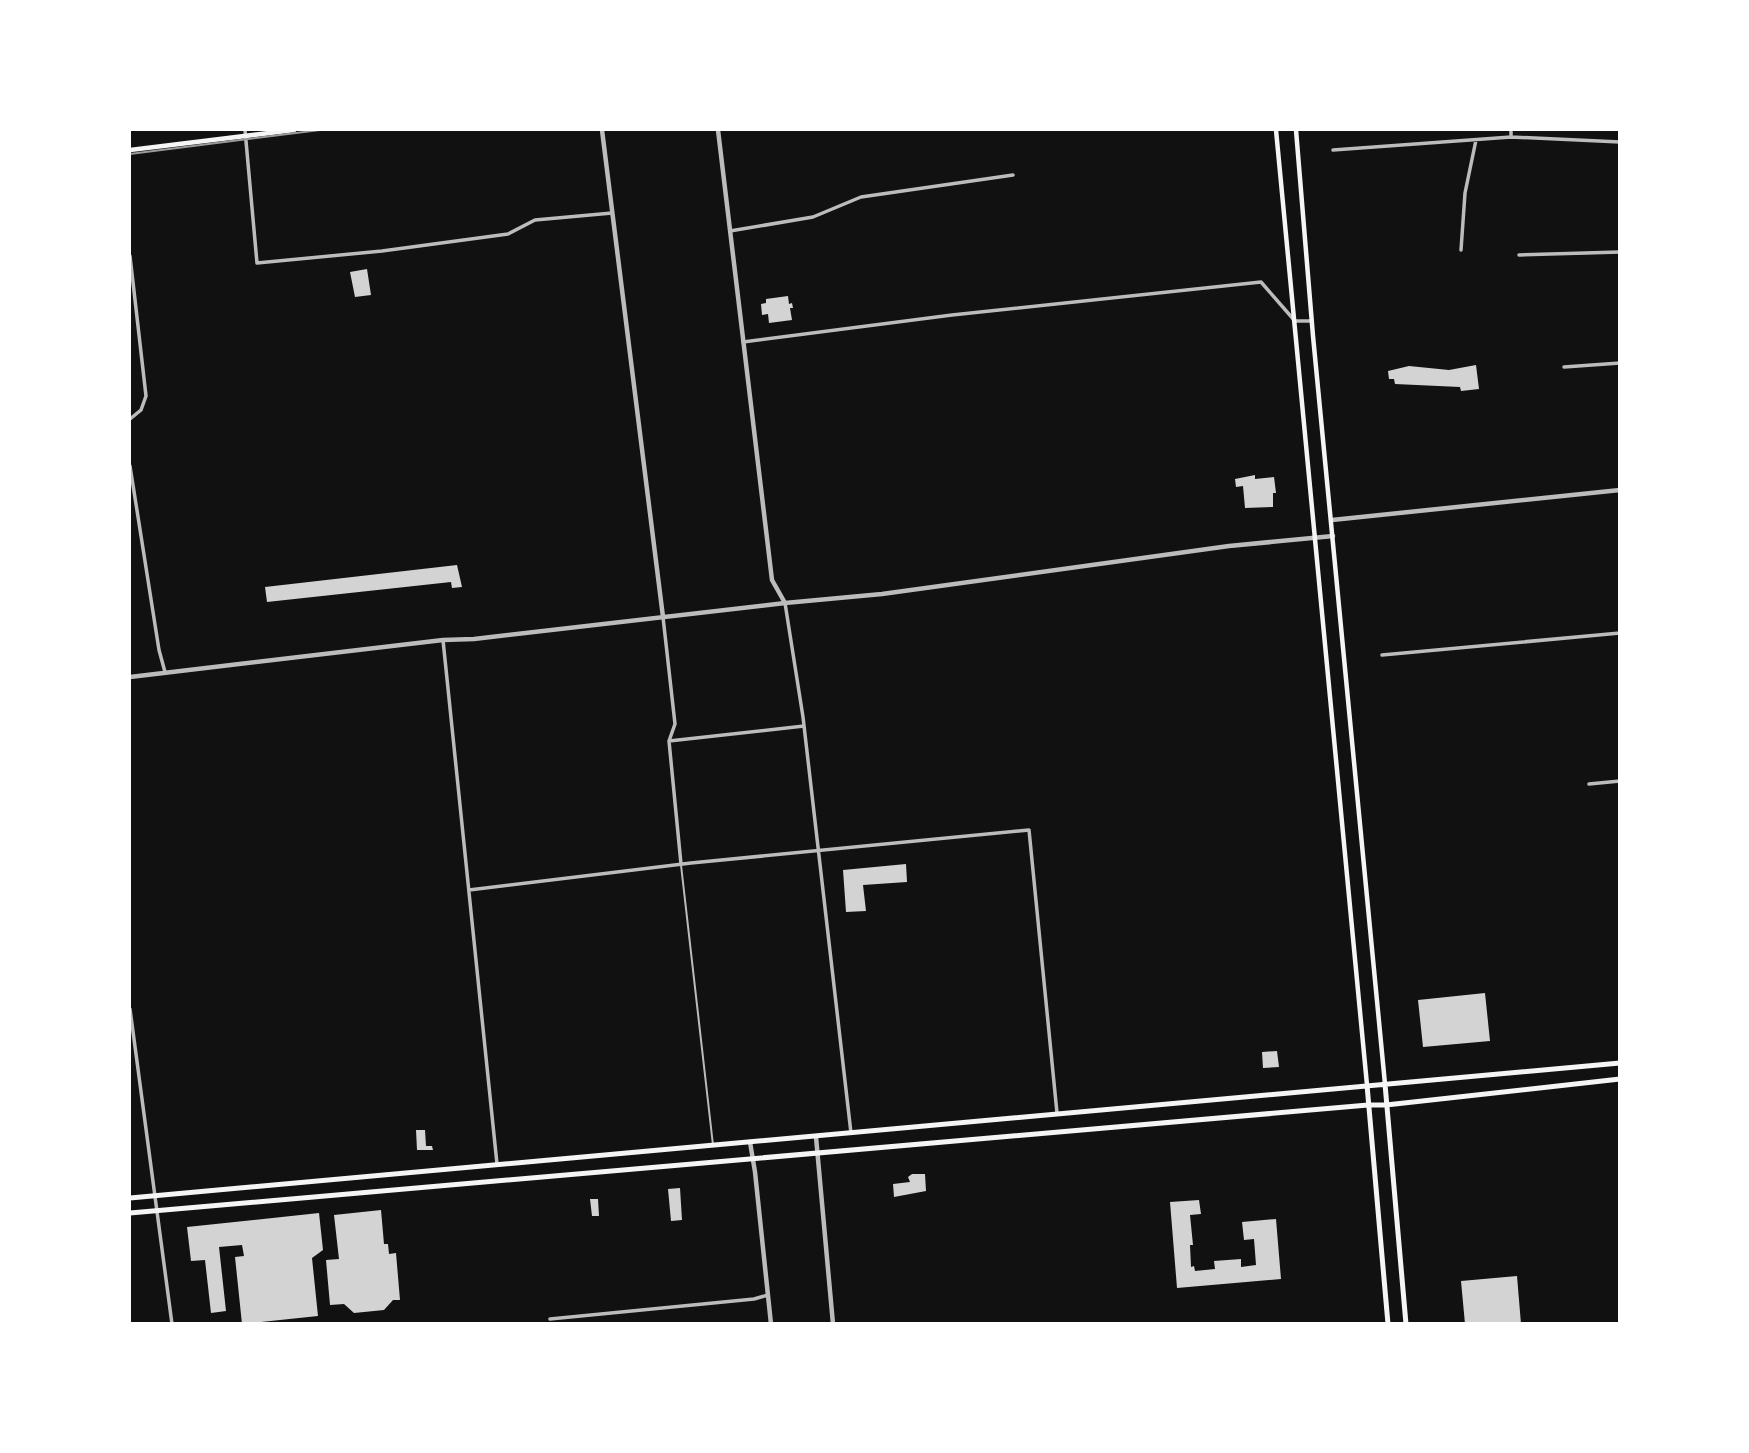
<svg xmlns="http://www.w3.org/2000/svg" width="1749" height="1453" font-family="Arial,sans-serif">
<rect width="100%" height="100%" fill="#111"/>
<path fill="#d3d3d3" d="M367,269L371,295L355,297L350,272Z
M788,296L789,304L792,303L793,308H790L792,320L769,323L768,314L762,315L761,304L766,303V299Z
M1476,365L1479,389L1461,391L1460,387L1395,384L1394,379H1389L1388,371L1409,366L1449,370Z
M1255,475V479L1274,477L1276,493H1273V507L1245,508L1243,486L1236,487L1235,479Z
M457,565L462,587L452,588L451,582L267,602L265,587Z
M906,864L907,882L863,885L866,911L846,912L843,870Z
M1485,993L1490,1041L1423,1047L1418,1000Z
M1277,1051L1279,1067L1263,1068L1262,1052Z
M416,1130H425L426,1146H432L433,1150H417Z
M912,1174H925L926,1191L894,1197L893,1184L910,1182L908,1177Z
M680,1188L682,1220L671,1221L668,1189Z
M590,1199H598L599,1216H592Z
M1199,1200L1201,1214L1190,1215L1193,1245H1190L1191,1267L1194,1266L1195,1271L1215,1269L1214,1261L1241,1259V1267L1256,1265L1254,1239L1244,1240L1242,1222L1276,1219L1281,1279L1177,1288L1170,1202Z
M381,1210L384,1244H388L389,1254L396,1253L400,1300H393L384,1310L354,1313L344,1304L330,1305L326,1260L339,1259L334,1215Z
M319,1213L323,1250L312,1258L318,1316L242,1324L235,1257L244,1256L242,1245L219,1247L226,1311L211,1313L205,1260L191,1261L187,1227Z
M1517,1276L1521,1324H1465L1461,1281Z"/>
<g fill="none" stroke-linecap="round" stroke-linejoin="round">
<path stroke="#bcbcbc" stroke-width="2" d="M681,865L713,1145"/>
<path stroke="#bcbcbc" stroke-width="3.5" d="M245,130L257,263L382,251L508,234L535,220L612,213
M1511,137V130
M1333,150L1511,137L1620,142
M730,231L813,217L861,197L1013,175
M1461,250L1465,193L1476,140
M1519,255L1620,252
M130,256L146,396L141,410L130,419
M743,342L952,315L1261,282L1295,321H1312
M1564,367L1620,363
M130,466L159,650L165,672
M785,603L803,717L851,1133
M663,617L675,724L669,741L681,864
M443,640L497,1164
M1382,655L1620,633
M669,741L804,726
M1589,784L1620,781
M469,890L691,863L1029,830L1057,1113
M130,1009L172,1324
M550,1319L754,1299L768,1295"/>
<path stroke="#bcbcbc" stroke-width="4.5" d="M602,130L663,617
M718,130L772,580L785,603
M1332,520L1620,490
M130,677L443,640L474,639L785,603L882,594L1229,546L1333,536
M816,1137L833,1324
M750,1142L755,1172L771,1324"/>
<path stroke="#f5f5f5" stroke-width="4.5" d="M1276,130L1367,1085
M1296,130L1313,336L1385,1084
M130,150L294,130"/>
<path stroke="#f5f5f5" stroke-width="5" d="M1385,1084L1406,1324
M1367,1085L1388,1324
M130,1198L1620,1063
M130,1213L1368,1105H1386L1620,1079"/>
<path stroke="#9a9a9a" stroke-width="2" d="M130,154L320,130"/>
</g>
<rect width="1749" height="1453" fill="none" stroke="#ffffff" stroke-width="262"/>
</svg>
